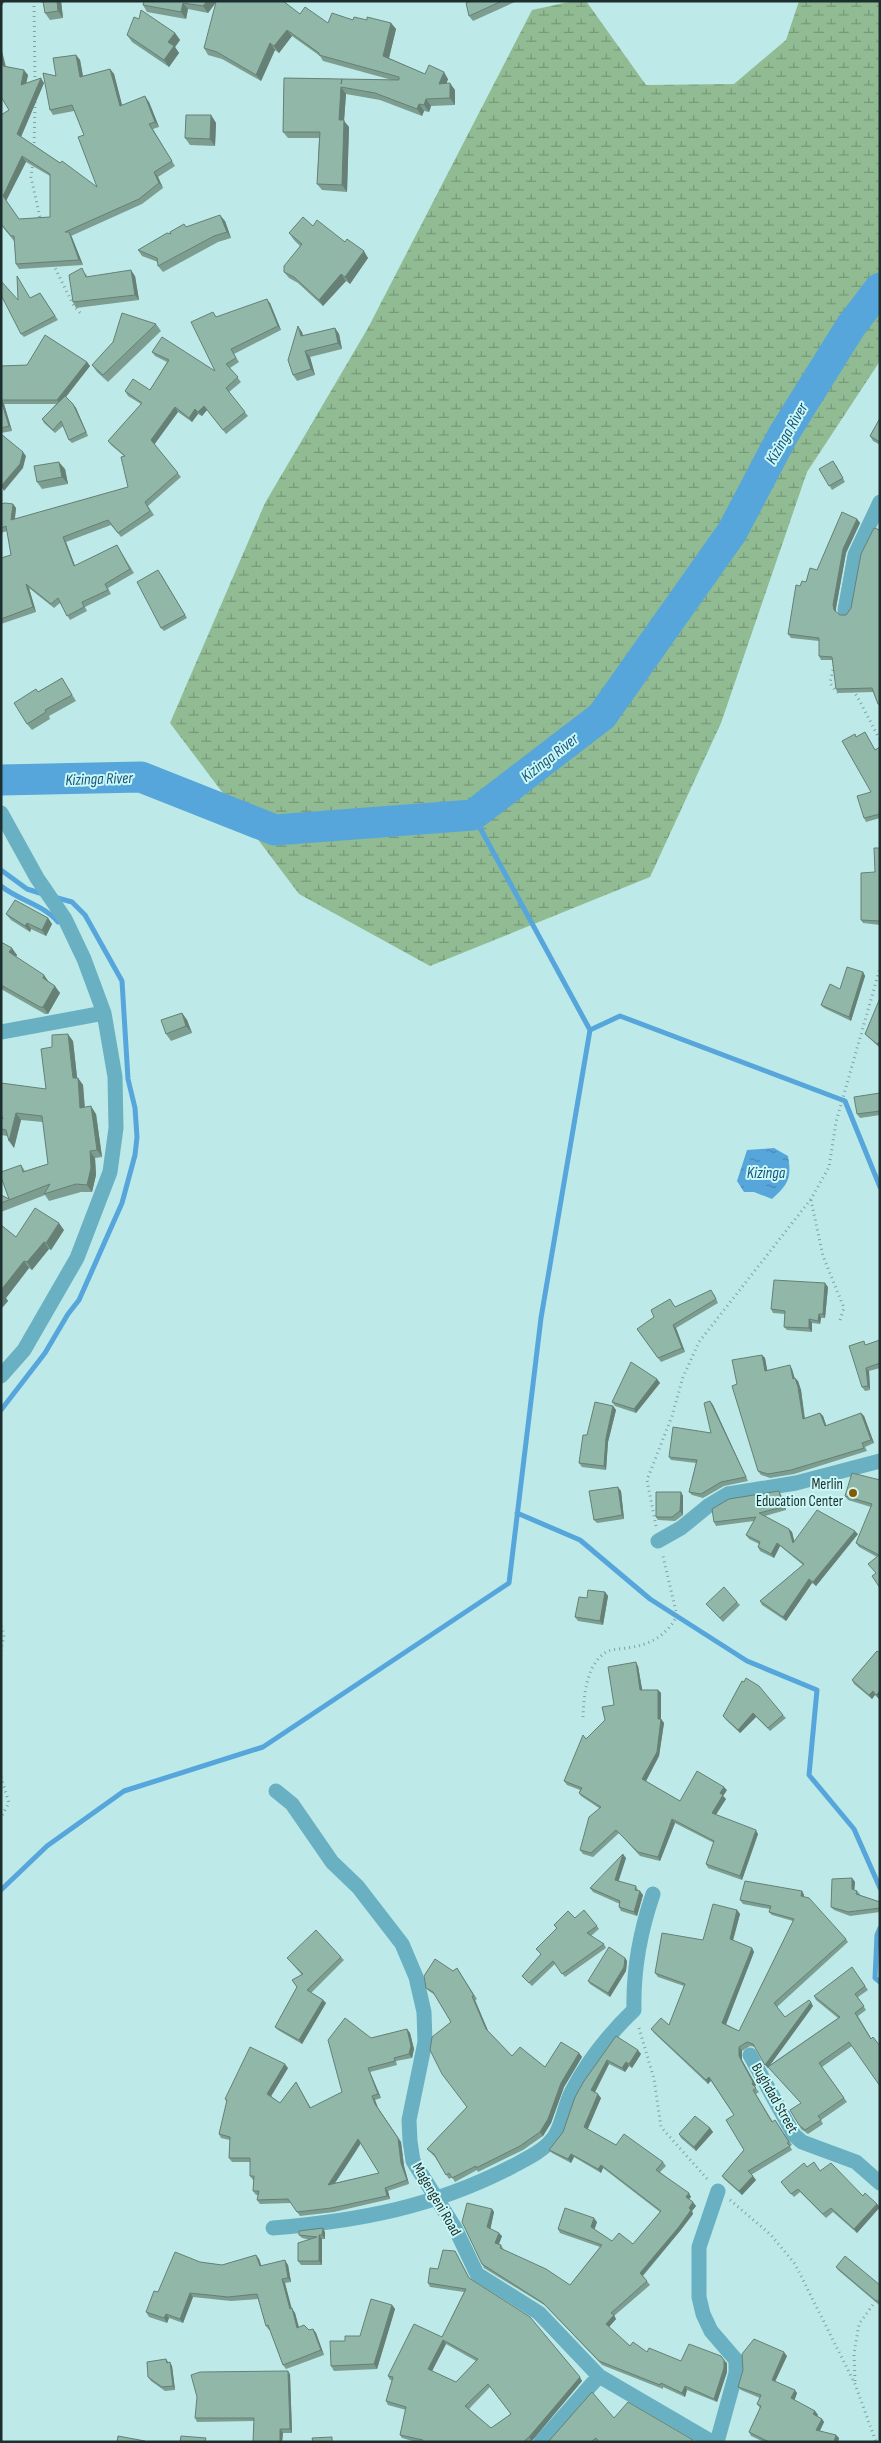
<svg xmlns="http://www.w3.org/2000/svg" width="881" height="2443" font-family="'Sofia Sans Condensed',sans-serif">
<defs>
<pattern id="wetland-marsh" width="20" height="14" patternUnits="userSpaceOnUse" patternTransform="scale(1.25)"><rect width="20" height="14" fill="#91bb92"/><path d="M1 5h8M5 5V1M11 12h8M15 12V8" fill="none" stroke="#769878"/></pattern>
<pattern id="water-ripples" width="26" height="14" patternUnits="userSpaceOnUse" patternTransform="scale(1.25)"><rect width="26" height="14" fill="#57a6db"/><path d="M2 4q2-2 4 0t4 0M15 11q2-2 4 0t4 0" fill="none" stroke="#4788b2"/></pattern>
</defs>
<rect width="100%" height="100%" fill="#bdeae8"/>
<path fill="url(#wetland-marsh)" d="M573,1H586L646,85L734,84L786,40L799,1H880V361L807,472L721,723L650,877L430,966L299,894L170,723L265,503L368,328L532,10Z"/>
<path fill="url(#water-ripples)" d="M774,1148L788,1156C792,1178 788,1185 772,1199L754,1192H744L737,1181L747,1150Z"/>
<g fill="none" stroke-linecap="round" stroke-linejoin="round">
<path stroke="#57a6db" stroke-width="5" d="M1,870L27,889L43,894
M1,886C18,900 46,906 58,922
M590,1030L620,1016L845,1101L880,1187
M1,1410L45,1353L68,1314L79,1300L122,1203L135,1155L137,1137L135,1108L128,1079L122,981L85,915L72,902L54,897
M517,1513L580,1540L650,1599L747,1661L817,1690L809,1775L854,1829L880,1888
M1,1890L47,1846L124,1791L263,1747L509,1583L541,1318L590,1030L473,815
M880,1928L877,1935L875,1978L880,1982"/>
<path stroke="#57a6db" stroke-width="31" d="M1,780L141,777L275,830L473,815L602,716L732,532L783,435L851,326L880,288"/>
<path stroke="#7fa1a0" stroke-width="3" stroke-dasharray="1 4" stroke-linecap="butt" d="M34,1L35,83
M34,148L35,102
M33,162L31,177L41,222
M53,264L74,306L82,315
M834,665L830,683L836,692H841
M852,691L857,696L880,740
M811,1200L823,1256L844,1308L840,1320
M656,1526L647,1480L672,1416L683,1377L699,1342L811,1199L829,1167L836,1122L880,968
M1,1626L4,1634L1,1652
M583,1717C584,1695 586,1663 608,1651C613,1649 622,1649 627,1648C650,1645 666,1636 677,1616L663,1556
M1,1777L9,1803L1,1817
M639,2028L654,2079L661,2127L709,2181
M730,2200L771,2235L795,2264L855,2384L876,2442
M855,2381L854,2354L859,2324L880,2295"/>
<path stroke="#69b0c3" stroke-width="15" d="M845,610L855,555L880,502
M1,813L37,878L65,919L84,959L104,1013L115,1077L116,1128L110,1172L77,1258L24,1350L1,1376
M1,1032L104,1013
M658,1541L681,1528L708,1506L728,1494L796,1483L880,1461
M276,1791L292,1804L332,1862L358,1887L402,1944L416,1977L424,2012L425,2042L409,2120L410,2141L413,2161L455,2228L477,2274L539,2313L599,2376L712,2442
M750,2055L794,2135L802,2142L856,2162L880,2183
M273,2228C358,2221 434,2207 511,2167C526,2159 544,2151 554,2137C563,2124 564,2106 572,2091C588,2060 609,2034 634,2010C633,1970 640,1932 653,1894
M541,2442L599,2376
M717,2442L736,2373V2360L711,2331L703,2314L699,2297V2247L718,2191"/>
</g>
<path fill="#7d9d90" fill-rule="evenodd" d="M38,1H61L63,18L50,20L45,13L43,3Z
M144,1H217L208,13L188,9L186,19L147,12L143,5Z
M470,1H517L473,21L469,16Z
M300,14L328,23L353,20L391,23L396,29L389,58L425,74L448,79L446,84L455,90V105L431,106L429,112L424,111L422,116L380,100L346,94L344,121L349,127L347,192L322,190L317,184L319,138H288L283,132L284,78L392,80L323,61L320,56L292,36L279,53L275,50L261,81L222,59L208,55L204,48Z
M175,33L180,40L175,47L179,53L169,67L132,42L127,35Z
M76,55L80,60L83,76L110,69L114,74L122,106L149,102L159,127L153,129L175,166L158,177L163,188L142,204L71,236L83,265L19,269L16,264L14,241L1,225V115L9,110L6,66L28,75L26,83H44L21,137L97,187L84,135L74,111L53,115L50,110L56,76ZM26,162L50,176V217L19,219L6,201Z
M211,115L216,123L215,146L190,145L185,138Z
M225,221L231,238L218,242L163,272L158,266V262L142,256L138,250L186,227Z
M313,226L345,242L368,258L350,284L346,281L323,306L298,283L289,278L284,272L300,246L294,240L289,233Z
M86,273L87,277L135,276L139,300L76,308L73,302Z
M40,293L58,320L24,337L21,334L18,300L30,298Z
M270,303L281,330L234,354L239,362L230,368L241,382L229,392L248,416L226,434L207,410L202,416L198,414L192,422L178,412L154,444L181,477L148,506L154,515L121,537L111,525L66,542L75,566L117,545L134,573L108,588L111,594L85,607L87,611L70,620L60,603L54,608L29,588L36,612L1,624V558L11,555L7,531L1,533V504H13L16,508L15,519L128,487L124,456L111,445L108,441L141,404L128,396L125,391L150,390L167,362L155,356L152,352L215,371L216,317Z
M156,324L161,331L108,382L97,372L92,365Z
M335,328L339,334L342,349L310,357L315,375L297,381L293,375L302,332L303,336Z
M87,362L90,366L66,397L76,408L88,436L72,443L69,440L63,426L55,433L44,423L42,419L56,404H4L12,431L1,433V366L27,365Z
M880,418V445L873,441L870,436Z
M836,465L845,482L832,490L819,469Z
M65,469L68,484L42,489L37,482Z
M857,519L860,523L846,553L836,608V612L840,615H846L851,608L880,530V707L878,704L873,692L838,693L836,689L833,660H821L819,656V641L791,638L788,634L800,586L806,582L817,570Z
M161,574L187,618L164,631L161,628Z
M62,678L76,701L49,716L50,719L32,730L27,724L38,692Z
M867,736L875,750L880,747V818L866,822L864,818L871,792L857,737Z
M880,848V925L863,923L861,920L875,872Z
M6,914L48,918L52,924L46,936L31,929L30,932L11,920Z
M1,942L17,955L16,957L49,982L60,993L48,1014H45L1,989Z
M863,972L865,976L851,1021L824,1008L821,1005L840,989Z
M880,998V1048L868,1037L865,1034Z
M182,1013L187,1020L192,1033L171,1041L166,1034Z
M73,1041L77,1078H78L83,1085L85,1107L96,1114L102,1157L95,1158L96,1175L92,1192H81L49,1201L45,1195L1,1212V1195L9,1199L21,1165L25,1171L48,1164L43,1122L21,1120L14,1148L7,1136L1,1135V1116L3,1119L46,1089L52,1047Z
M880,1093V1115L860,1118L857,1114Z
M1,1225L16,1237L64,1230L51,1250L49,1249L32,1270L29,1268L6,1298L8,1301L1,1309Z
M828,1287L825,1318H821L820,1324L812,1323V1332L787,1330L784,1327L785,1314L773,1313L771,1309Z
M714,1294L718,1303L676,1328L685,1352L661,1362L637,1329L654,1317L675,1307Z
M880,1340V1368L869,1371L870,1390L865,1391L862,1387L867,1345Z
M762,1355L765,1358L767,1370L792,1369L794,1378H795L798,1381L801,1390L805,1418L820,1413L823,1416L826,1426L861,1413L864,1416L874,1443L865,1447L867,1451L794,1474L770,1478L761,1475L758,1471L737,1384Z
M657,1379L660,1383L636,1413L615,1406L612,1402Z
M710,1401L713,1405L748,1481L724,1486L703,1498L692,1495L689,1492L696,1463L671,1460L669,1457L711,1433Z
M613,1406L616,1410L608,1442L606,1470L582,1467L579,1463L587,1435Z
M880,1480V1588L875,1574L877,1557L859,1547L856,1543L871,1507L848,1500L845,1496Z
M621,1491L624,1519L597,1523L594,1520Z
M681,1492L683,1496V1515L675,1521L658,1520L656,1517Z
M781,1495L786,1510L765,1516L789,1529L792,1532L794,1542L858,1534L816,1586L812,1583L786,1621L762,1605L760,1601L803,1565L780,1546L774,1558L760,1551L758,1547L759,1544L749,1539L746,1535L754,1521L716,1526L714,1522Z
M605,1592L608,1596L603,1625L578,1621L575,1617L587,1598Z
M737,1602L740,1605L723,1622L706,1604Z
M877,1651L879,1699L875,1695L872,1699L854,1684L852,1680Z
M638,1666L642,1690H658L661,1693V1719L664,1723L659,1756L646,1781L680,1801L727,1790L723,1796L726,1799L716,1815L758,1834L742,1880L708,1868L706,1864L714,1843L675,1823L660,1861L640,1856L619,1833L593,1857L583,1854L580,1850L599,1808L581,1796L579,1793L580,1790L567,1785L564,1781L586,1739L605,1720Z
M742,1681L783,1715L786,1718L770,1731L756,1717L740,1733L726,1720L723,1716Z
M626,1858L618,1881L636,1886L638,1890V1891L643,1895L637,1916L621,1911L619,1907L620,1904L593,1892L590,1888Z
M852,1878L855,1882L854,1890L857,1891L860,1894V1895L880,1902V1912L850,1916L834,1910L831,1907Z
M802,1891L804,1895V1897L846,1939L848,1942L777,2007L785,2017L813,2006L770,2065L838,2018L816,2000L814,1996L852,1967L868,1990L858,1997L866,2010L858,2016L871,2038L880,2046H852L822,2067L847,2102L821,2120L823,2124L808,2134L801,2129L799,2125L801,2103L769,2068H768L755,2047L750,2046L742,2051V2060L756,2085L755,2087L759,2092L756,2094L773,2122L775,2120L792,2145L790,2146L792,2150L751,2175L756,2180L742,2195L724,2179L722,2176L744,2150L734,2115L711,2081L708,2084L654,2033L651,2029L669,2025L684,1986L658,1977L655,1973L703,1940L737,1910L740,1914L733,1941L752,1948L754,1952L726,2024L739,2031L793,1921L772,1915L769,1912L770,1909L743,1904L740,1900Z
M575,1918L597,1926L599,1929L591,1936L604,1944L606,1948L565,1977L555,1964L532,1986L522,1976L541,1954L536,1949L557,1929L554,1925Z
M341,1957L344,1960L311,1993L323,2000L326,2003L302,2044L278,2030L275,2027L297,1987L302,1975L287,1958Z
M625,1958L627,1961L626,1971L610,1997L590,1984L588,1981Z
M457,1968L477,1999L475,2000L488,2031L512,2056L545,2067L579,2053L582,2057L564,2087L551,2123L543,2136L523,2150L478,2172L477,2170L455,2182L452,2177L449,2179L435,2157L427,2149L467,2107L451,2022L435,1995L429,1991L426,1988L453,1971Z
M407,2029L410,2033L414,2049L412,2058L396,2061L397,2065L370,2072L381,2098L375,2100L378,2108L401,2142L404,2166L409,2184L388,2191L390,2199L334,2212L300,2216L291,2203L260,2204L257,2200L258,2195H256L253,2191L254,2180H253L250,2176V2162H232L229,2158L230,2140L221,2138L219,2134L227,2102L225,2099L288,2068L271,2096L280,2103L296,2082L311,2108L342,2092L371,2038ZM361,2143L379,2173L335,2183L354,2154Z
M616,2036L641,2054L632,2068L629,2066L625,2072L609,2064L595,2092L601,2098L587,2129L616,2145L663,2162L666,2166L660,2172L691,2197L689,2199L696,2206L692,2211L693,2214L680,2231L643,2276L650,2285L614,2316L616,2319L609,2327L630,2346L647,2352L681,2361L727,2363V2372L717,2402L687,2390L685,2397L663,2387V2389L602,2365L546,2306L484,2268L482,2264L492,2209L494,2212L490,2229L502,2236L499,2244L501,2245L504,2250L570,2285L600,2247L560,2233L558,2229L597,2222L594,2229L612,2241L633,2244L660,2212L603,2168L601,2173L574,2157L571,2163L552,2153L549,2150L563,2132Z
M710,2128L713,2132L696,2151L681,2138L679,2134Z
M807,2167L820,2171L877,2204L880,2207L857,2233L833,2212L826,2218L800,2192L794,2197L784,2186Z
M325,2232V2239H322V2265H301L298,2261L310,2240L302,2238L299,2235Z
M455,2251L470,2279L582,2381L531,2442H416L402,2438L400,2435L406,2410L388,2405L386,2401L392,2380H390L388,2376L442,2337L464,2292L430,2287L428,2283L438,2269ZM446,2344L476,2361L456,2382L432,2371ZM490,2387L511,2414L491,2428L469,2409Z
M256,2255L259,2259L261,2266L288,2265L291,2282L285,2283L291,2309L295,2313L299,2327L309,2330L313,2329L316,2333L324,2355L286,2369L283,2365L270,2330H269L266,2326L258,2299L231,2301L193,2297L183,2323L169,2318L167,2323L149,2317L146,2312L158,2292L200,2262L222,2265Z
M836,2267L880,2285V2305L878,2304L838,2270Z
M392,2305L395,2309L377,2369L334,2371L331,2366L360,2336Z
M787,2356L775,2381L797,2393L794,2400L815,2411L818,2415L817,2416L822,2419L824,2422L820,2431L836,2435L839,2438L838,2442H764L751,2436L749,2432L760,2408L757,2404L760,2398L741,2390L738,2387Z
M166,2359L172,2366L175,2390L165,2391L151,2381L148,2377Z
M290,2374L292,2433H283L282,2442H253L254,2421L197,2422L195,2418Z
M614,2418L693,2440L695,2442H548Z"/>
<path fill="#668076" d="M1,1H5L1,7Z
M57,1H61L63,18L58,11Z
M207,1H217L208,13L203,6Z
M183,3L188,9L186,19L181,12Z
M391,23L396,29L388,62L383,56Z
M287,30L292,36L279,53L274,46Z
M175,33L180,40L175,47L179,53L169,67L164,60L168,42Z
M270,43L275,50L261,81L256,75Z
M1,47L7,71L3,66L1,57Z
M76,55L80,60L84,82L80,77Z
M110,69L114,74L124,112L120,106Z
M24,70L28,75L25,90L21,85Z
M444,72L448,79L444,91L439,84Z
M41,78L44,83L20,139L17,134Z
M450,83L455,90V105L450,98Z
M341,87L346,94L344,121L349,127L347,192L342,185L339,120Z
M145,96L149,102L159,127L155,122Z
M426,99L431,106L429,112L424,105Z
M419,104L424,111L422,116L417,109Z
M211,115L216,123L215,146L210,139Z
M22,156L26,162L6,201L3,196Z
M154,172L158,177L163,188L159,183Z
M220,215L225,221L231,238L227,232Z
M69,232L72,237L83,265L79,260Z
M364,251L368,258L350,284L345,277Z
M131,270L135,276L139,300L135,295Z
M341,274L346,281L323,306L319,300Z
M267,299L270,303L281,330L278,326Z
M298,326L302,332L305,342L301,336Z
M335,328L339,334L342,349L338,343Z
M305,351L310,357L315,375L311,369Z
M87,362L90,366L60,404L57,400Z
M1,400L4,404L12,431L9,426Z
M73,404L76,408L88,436L86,432Z
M204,406L207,410L202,416L198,412Z
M175,407L178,412L154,445L151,440Z
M195,409L198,414L192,422L189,418Z
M23,452L26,456L23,468L4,491L1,486Z
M59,462L65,469L68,484L62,477Z
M13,504L16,508L14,524L11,520Z
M857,519L860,523L846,553L836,608V614L834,610L833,605L843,549Z
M63,537L66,542L77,571L74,566Z
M26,584L29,588L36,612L33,607Z
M48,918L52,924L46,936L42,930Z
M27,923L31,929L30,932L25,926Z
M12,948L17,955L14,960L9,952Z
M863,972L865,976L851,1021L849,1017Z
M44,975L49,982L43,978Z
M55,986L60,993L48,1014L43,1007Z
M182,1013L187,1020L192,1033L186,1026Z
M68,1034L73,1041L78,1085L73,1078Z
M880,1041V1048L877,1044Z
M78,1078L83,1085L85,1115L80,1108Z
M91,1106L96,1114L102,1157L97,1150Z
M16,1113L21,1120L14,1148L9,1141Z
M90,1151L95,1158L96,1175L92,1192L87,1185Z
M59,1223L64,1230L51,1250L46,1243Z
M44,1242L49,1249L32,1270L27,1262Z
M24,1261L29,1268L6,1298L8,1301L1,1309V1290Z
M825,1283L828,1287L825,1318L823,1314Z
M819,1314L821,1318L820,1324L818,1321Z
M809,1319L812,1323V1332L809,1328Z
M673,1325L676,1328L685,1352L682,1348Z
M762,1355L765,1358L768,1374L765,1371Z
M790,1365L792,1369L796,1382L793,1379Z
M866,1368L869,1371L870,1390L868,1386Z
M795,1378L798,1381L801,1390L805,1423L803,1419Z
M657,1379L660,1383L636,1413L634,1409Z
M710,1401L713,1405L748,1481L746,1477Z
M613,1406L616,1410L608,1442L606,1470L604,1466L606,1438Z
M820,1413L823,1416L828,1430L825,1426Z
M861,1413L864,1416L874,1443L871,1440Z
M618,1487L621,1491L624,1519L622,1515Z
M779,1491L781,1495L786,1510L783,1507Z
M681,1492L683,1496V1515L680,1511Z
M789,1529L792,1532L796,1547L793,1543Z
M855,1531L858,1534L816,1586L813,1582Z
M777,1543L780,1546L774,1558L771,1554Z
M809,1579L812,1583L786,1621L783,1617Z
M605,1592L608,1596L603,1625L600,1621Z
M636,1662L638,1666L643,1694L640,1690Z
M658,1690L661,1693V1722V1719L664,1723L659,1756L645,1783L642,1779Z
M873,1691L875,1695L872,1699L869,1695Z
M880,1691V1698L879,1699L876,1695Z
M753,1713L756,1717L740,1733L738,1730Z
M724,1787L727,1790L723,1796L726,1799L714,1817L712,1813L720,1793Z
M672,1819L675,1823L660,1861L658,1857Z
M756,1830L758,1834L742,1880L740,1876Z
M623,1854L626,1858L618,1883L615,1880Z
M852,1878L855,1882L854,1893L852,1889Z
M640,1891L643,1895L637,1916L634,1912Z
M802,1891L804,1895L803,1900L801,1896Z
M737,1910L740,1914L732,1943L730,1939Z
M752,1948L754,1952L725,2027L722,2023Z
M625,1958L627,1961L626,1971L610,1997L608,1993Z
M472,1996L475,2000L489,2033L486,2029Z
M323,2000L326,2003L302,2044L299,2040Z
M811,2002L813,2006L768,2068L765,2065Z
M407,2029L410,2033L414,2049L412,2058L409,2054Z
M739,2047L742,2051V2060L756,2085L754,2087L752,2084L739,2056Z
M638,2050L641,2054L632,2068L629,2064Z
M579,2053L582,2057L564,2087L551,2123L543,2136L540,2132L561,2083Z
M607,2060L609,2064L594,2094L591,2090Z
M626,2062L629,2066L625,2072L622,2068Z
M285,2064L288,2068L270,2098L267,2094Z
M368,2068L370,2072L381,2098L378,2094Z
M709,2077L711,2080L708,2084L706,2080Z
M598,2094L601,2098L587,2131L584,2127Z
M372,2096L375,2100L378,2108L401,2142L404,2166L409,2184L407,2180Z
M710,2128L713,2132L696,2151L694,2147Z
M358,2139L361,2143L331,2189L328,2185Z
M571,2154L574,2157L571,2163L568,2159Z
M601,2165L603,2168L601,2173L598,2169Z
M753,2176L756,2180L742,2195L739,2191Z
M385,2188L388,2191L390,2199L387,2196Z
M689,2193L691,2197L688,2200L686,2197Z
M693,2202L696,2206L692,2211L693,2214L680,2231L642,2276L640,2273Z
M877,2204L880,2207L857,2233L854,2229Z
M492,2209L494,2212L490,2231L487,2227Z
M594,2218L597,2222L594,2231L591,2227Z
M323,2228L325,2232V2239L322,2235Z
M499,2233L502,2236L498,2246L495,2243Z
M319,2235L322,2239V2265L319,2261Z
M256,2255L259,2259L263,2270L260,2266Z
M285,2260L288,2265L291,2282L288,2278Z
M282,2279L285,2283L293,2313L290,2309Z
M190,2293L193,2297L183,2323L180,2319Z
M392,2305L395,2309L377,2369L374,2364Z
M292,2308L295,2313L300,2332L297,2328Z
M166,2314L169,2318L167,2323L164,2318Z
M614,2315L616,2319L608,2328L606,2324Z
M313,2329L316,2333L324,2355L321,2350Z
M443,2340L446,2344L431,2373L428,2369Z
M784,2352L787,2356L774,2384L772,2380Z
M724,2360L727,2363V2372L717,2402L714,2399Z
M170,2362L172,2366L175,2390L173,2386Z
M288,2371L290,2374L292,2433L290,2429Z
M580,2377L582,2381L532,2441L529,2437Z
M685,2386L687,2390L685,2397L682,2393Z
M795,2390L797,2393L794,2402L791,2398Z
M815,2411L818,2415L816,2418L813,2414Z
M822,2419L824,2422L818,2434L816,2430Z
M280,2429L283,2433L282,2442H280Z
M836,2435L839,2438L838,2442H834Z"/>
<path fill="#91b7a8" stroke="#668076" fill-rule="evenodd" d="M43,1H57L58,11L45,13Z
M144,1H207L203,6L183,3L181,12L143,5Z
M217,1H283L300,14L305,7L328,23L332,13L353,20L354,17L367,20V17L391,23L383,56L425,74L429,65L444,72L439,84L450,83V98L426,99L424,105L419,104L417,109L375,93L341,87L339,120H344L342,185L317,184L320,132H283L284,78L342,79L341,84L342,79L399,80V77L319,55V53L287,30L274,46L270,43L256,75L217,52L204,48L216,2Z
M470,1H502L469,16L466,3Z
M141,10L175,33L168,42L174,46L164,60L127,35L134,17L139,19Z
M76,55L80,77L110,69L120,106L145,96L155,122L149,124L172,161L154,172L159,183L139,199L65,232H69L79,260L16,264L14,236H11L1,224V115L9,110L1,97V57L3,66L24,70L21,85L41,78L17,134L60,163L62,161L97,187L78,137L84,135L72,105L50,110L43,73L56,76L53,58ZM22,156L50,174V217L19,219L3,196Z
M186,115H211L210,139L185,138Z
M220,215L227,232L214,236L158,266L157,258L138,250L167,233L171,234L170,232L184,224L186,227Z
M303,217L313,226L317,220L345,242L347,239L364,251L345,277L341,274L319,300L294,277L284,272V266L302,244L289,233Z
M82,268L86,277L131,270L135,295L73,302L69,275Z
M17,276L30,298L40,293L55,316L21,334L1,295V281L18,300Z
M267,299L278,326L231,349L236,358L226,364L238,377L226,388L245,412L223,430L204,406L198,412L195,409L189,418L175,407L151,440L178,473L145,502L150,511L118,533L108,520L63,537L74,566L117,545L130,569L105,584L108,590L82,602L84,607L67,616L58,598L51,604L26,584L33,607L1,619V558L11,555L6,526L1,528V504L5,503L13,504L11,520L128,487L121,457L125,456L108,441L142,403L125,391L133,379L150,390L169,360L152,352L162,337L215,371L191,322L213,312L216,317Z
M122,313L156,324L103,375L92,365L113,342Z
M298,326L301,336L335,328L338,343L305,351L311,369L293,375L288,360Z
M45,335L87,362L57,400H1L9,426L1,428V366L27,365Z
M65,396L73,404L86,432L69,440L61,421L53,430L42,419Z
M880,418V442L870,436Z
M1,434L23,452L20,464L1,486Z
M833,461L843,478L829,486L819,469Z
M59,462L62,477L37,482L34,466Z
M842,512L857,519L843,549L833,605L834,610L840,615H846L851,608L861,554L874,528L880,530V704H878L872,688L836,689L832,657L819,656V638L788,634L796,585L800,586L802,581L806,582L810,568L817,570Z
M158,570L185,615L161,628L137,582Z
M62,678L72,695L45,710L46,712L27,724L14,703L36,689L38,692Z
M865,732L875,750L880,747V814L864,818L857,796L871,792L842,741L855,734L856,737Z
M874,848H880V921L861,920V873L875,872Z
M15,900L48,918L42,930L27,923L25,926L6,914Z
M1,942L12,948L9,952L44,975L43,978L55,986L43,1007H40L1,985Z
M847,967L863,972L849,1017L821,1005L830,984L840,989Z
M880,998V1041L877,1044L865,1034Z
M182,1013L186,1026L166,1034L161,1020Z
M68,1034L73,1078H78L80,1108L91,1106L97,1150L90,1151L91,1168L87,1185L76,1184L44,1194L50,1184L1,1203V1195L9,1199L1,1177V1172L21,1165L23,1172L48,1164L42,1116L16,1113L9,1141L6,1130L1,1129V1117L3,1119L1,1113V1083L46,1089L41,1049L52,1047V1035Z
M880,1093V1111L857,1114L854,1097Z
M35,1208L59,1223L46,1243L44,1242L27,1262L24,1261L1,1290V1225L16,1237Z
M774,1280L825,1283L823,1314H819L818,1321L809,1319V1328L784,1327L785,1311L771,1309Z
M711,1290L716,1299L673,1325L682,1348L658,1358L637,1329L654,1317L651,1310L670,1299L675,1307Z
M880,1340V1363L866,1368L868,1386L862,1387L849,1346L864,1341L865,1345Z
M762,1355L765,1371L790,1365L793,1379L795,1378L798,1387L803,1419L820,1413L825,1426L861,1413L871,1440L862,1443L864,1448L791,1470L768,1474L758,1471L732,1386L737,1384L732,1360Z
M631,1362L657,1379L634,1409L612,1402Z
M710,1401L746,1477L721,1482L701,1494L689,1492L697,1460L669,1457L673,1427L711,1433L704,1403Z
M595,1402L613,1406L606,1438L604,1466L579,1463L583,1435H587Z
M852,1473L880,1480V1588L872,1576L876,1573L868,1564L879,1555L856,1543L872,1504L845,1496Z
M618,1487L622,1515L594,1520L589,1491Z
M779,1491L783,1507L759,1513L789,1529L793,1543L817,1510L855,1531L813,1582L809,1579L783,1617L760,1601L804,1564L777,1543L771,1554L758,1547L760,1542L746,1535L756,1517L714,1522L712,1509L729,1499Z
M656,1492H681L680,1511L672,1517H656Z
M724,1587L737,1602L720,1618L706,1604Z
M588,1590L605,1592L600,1621L575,1617L579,1597L587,1598Z
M877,1651L880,1653V1691L876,1695L873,1691L869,1695L852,1680Z
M636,1662L640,1690H658V1719H661L657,1752L642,1779L680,1801L697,1771L724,1787L720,1793L723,1795L712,1813L756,1830L740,1876L706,1864L714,1841L672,1819L658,1857L638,1852L616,1830L591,1853L580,1850L589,1817L601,1807L579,1793L582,1788L564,1781L583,1735L586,1739L605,1720L602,1707L614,1705L608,1667Z
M746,1678L759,1686L783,1715L768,1728L753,1713L738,1730L723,1716L742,1681L744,1682Z
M623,1854L615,1880L636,1886L635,1890L640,1891L634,1912L619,1907L620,1901L590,1888Z
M852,1878V1889L857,1891L856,1894L880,1902V1908L848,1912L831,1907L832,1879Z
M745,1881L802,1891L801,1896L809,1898L846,1939L774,2003L785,2017L809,2000L811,2002L765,2065L753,2044L747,2042L739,2047V2056L753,2082L752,2084L756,2088L753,2090L772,2122L775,2120L789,2142L787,2143L790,2146L748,2171L753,2176L739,2191L722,2176L744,2150L726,2120L734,2115L709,2077L706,2080L651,2029L661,2018L669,2025L685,1984L655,1973L662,1933L703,1940L713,1904L737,1910L730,1939L752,1948L722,2023L739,2031L794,1919L769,1912L771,1906L740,1900Z
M584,1910L597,1926L587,1933L604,1944L562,1974L553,1961L529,1983L522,1976L541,1954L536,1949L557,1928L554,1925L568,1911L575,1918Z
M316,1930L341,1957L307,1990L323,2000L299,2040L275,2027L297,1987L292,1980L303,1974L287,1958Z
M609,1947L625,1958L624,1967L608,1993L588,1981Z
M435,1959L453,1971L457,1968L474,1996H472L486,2029L512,2056L520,2047L545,2067L561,2042L579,2053L561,2083L548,2119L540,2132L520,2146L476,2168V2166L452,2178L449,2173L446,2175L434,2154L427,2149L467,2107L442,2074L430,2050L432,2037L451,2022L433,1992L426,1988L424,1976Z
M852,1967L865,1986L855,1994L864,2006L855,2013L871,2039L873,2037L880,2046V2086L849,2042L819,2063L844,2098L818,2116L821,2120L805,2130L799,2125L790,2110L801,2103L768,2067L840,2017L814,1996Z
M345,2018L371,2038L407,2029L411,2046L409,2054L394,2058L395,2061L368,2068L378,2094L372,2096L375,2104L398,2138L401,2163L407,2180L385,2188L387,2196L331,2208L297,2212L288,2199L257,2200L259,2191H253L254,2176H250V2158H229L230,2137L219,2134L227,2100L225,2099L250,2047L285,2064L267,2094L280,2103L296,2082L310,2108L342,2092L328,2040ZM358,2139L379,2173L328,2185Z
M616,2036L638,2050L629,2064L626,2062L622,2068L607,2060L591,2090L598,2094L584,2127L616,2145L624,2134L663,2162L656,2170L689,2193L686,2197L693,2202L689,2208L691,2210L678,2228L640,2273L647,2281L611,2313L614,2315L606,2324L630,2346L633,2342L647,2352L649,2348L681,2361L689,2344L721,2356L724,2360V2368L714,2399L685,2386L682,2393L661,2383L660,2385L599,2361L543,2303L482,2264L462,2222L467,2203L492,2209L487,2227L499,2233L495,2243L501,2245L500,2248L546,2269L570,2285L602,2245L558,2229L565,2208L594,2218L591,2227L612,2241L619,2233L633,2244L661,2211L601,2165L598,2169L571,2154L568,2159L549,2150L563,2132L575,2097L584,2081Z
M695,2116L710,2128L694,2147L679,2134Z
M814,2162L820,2171L831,2163L863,2196L865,2193L877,2204L854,2229L831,2208L823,2214L798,2189L791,2194L781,2182L804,2163L807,2167Z
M323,2228L322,2235H319V2261H298V2243L317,2237L299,2235V2231Z
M443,2250L455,2251L469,2278L530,2317L580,2377L529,2437L523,2442H422L423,2440L400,2435L406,2407L386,2401L393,2377L388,2376L414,2324L442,2337L466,2289L428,2283L430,2268L438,2269ZM443,2340L478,2359L456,2382L428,2369ZM488,2384L511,2414L491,2428L465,2406Z
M175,2252L200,2262L222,2265L256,2255L260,2266L285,2260L288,2278L282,2279L290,2309L292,2308L297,2328L304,2325L309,2330L313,2329L321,2350L283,2365L268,2325L266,2326L257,2294L228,2297L190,2293L180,2319L166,2314L164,2318L146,2312L154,2291L158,2292Z
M845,2256L880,2285V2302L875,2300L836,2267Z
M371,2299L392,2305L374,2364L331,2366L330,2341H345V2336H360Z
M754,2339L784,2352L772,2380L795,2390L791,2398L815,2411L813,2414L822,2419L816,2430L836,2435L834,2442H769L749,2432L761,2406L757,2404L761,2395L738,2387L743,2370L742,2354Z
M166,2359L167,2363L170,2362L173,2386L162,2387L148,2377L147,2362Z
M288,2371L290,2429H280V2442H253L254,2418H195L197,2397L191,2375L200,2372Z
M592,2392L614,2418L628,2402L693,2440L692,2442H599L596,2438L591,2442H548Z
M118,2436L145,2441V2442H117Z
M181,2436L206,2438L205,2442H180Z
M332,2437V2442H313L312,2438Z"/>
<circle fill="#895900" stroke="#caf8f6" stroke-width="2" cx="853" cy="1493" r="5"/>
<g text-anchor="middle" stroke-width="4" stroke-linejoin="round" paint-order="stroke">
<g font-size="15" fill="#1c2e2d" stroke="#caf8f6" text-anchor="end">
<text x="843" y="1489">Merlin<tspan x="843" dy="17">Education Center</tspan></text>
</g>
<g font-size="15" fill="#1c2e2d" stroke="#caf8f6">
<text transform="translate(775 2098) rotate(60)" y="5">Bughdad Street</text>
<text transform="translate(437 2199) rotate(60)" y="5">Magengeni Road</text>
</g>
<g font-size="16" font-style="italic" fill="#1a5479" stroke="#caf8f6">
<text transform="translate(786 433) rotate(-60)" y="6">Kizinga River</text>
<text transform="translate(549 757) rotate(-38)" y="6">Kizinga River</text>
<text transform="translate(99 778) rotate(-2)" y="6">Kizinga River</text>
<text x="766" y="1178">Kizinga</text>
</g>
</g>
<rect width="881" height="2443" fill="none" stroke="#1c2e2d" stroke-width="5"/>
</svg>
